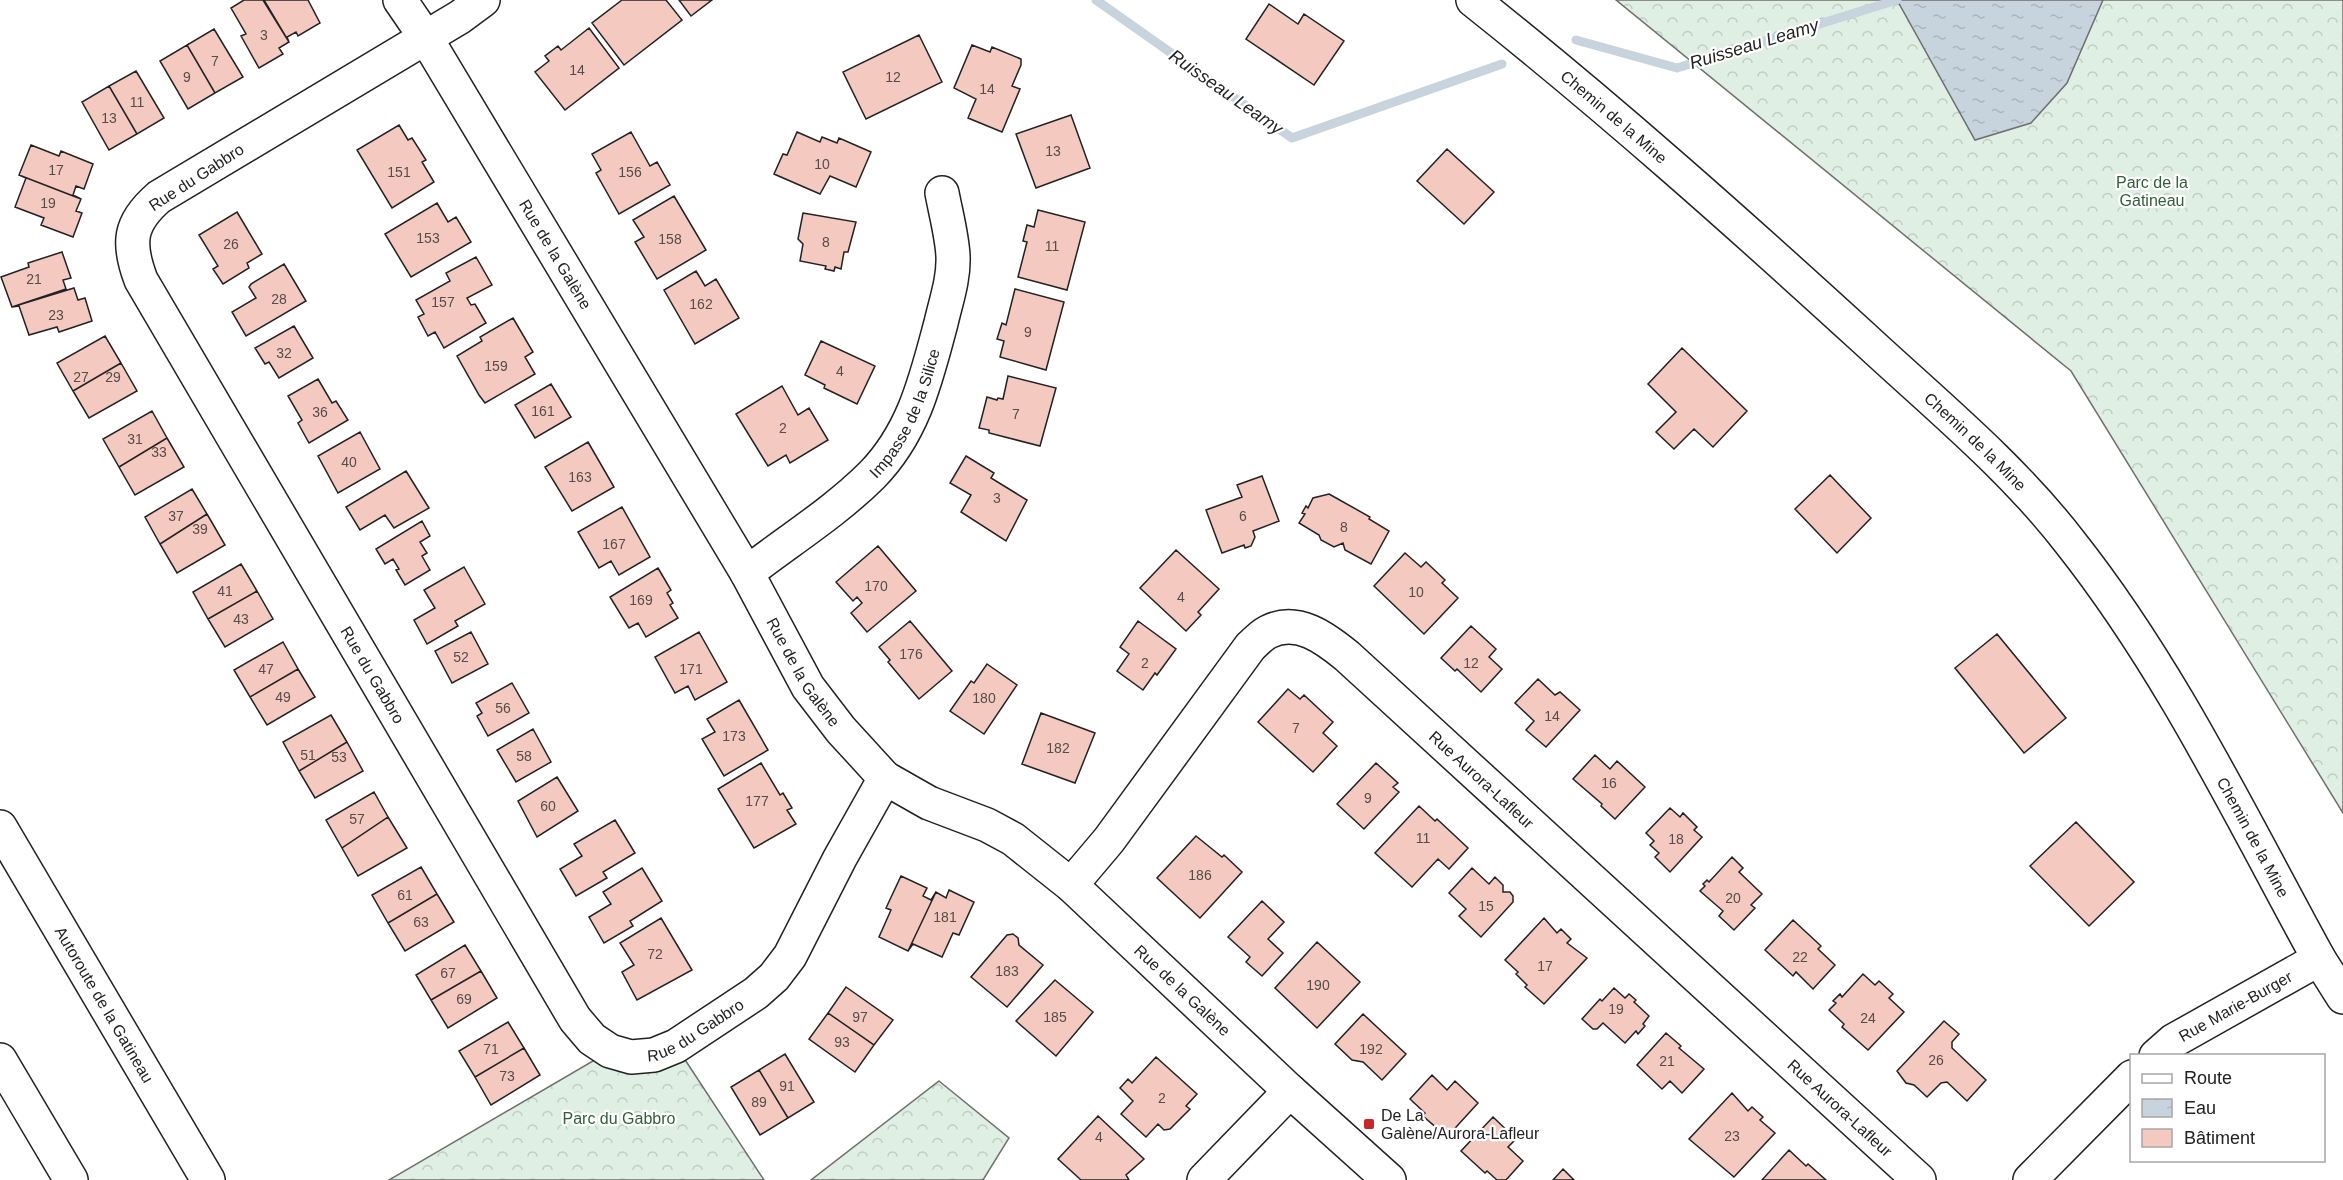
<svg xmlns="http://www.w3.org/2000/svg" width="2343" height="1180" font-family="Arial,sans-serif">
<defs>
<pattern id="forest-crowns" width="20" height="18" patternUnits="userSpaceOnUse" patternTransform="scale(1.5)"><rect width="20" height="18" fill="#e0efe3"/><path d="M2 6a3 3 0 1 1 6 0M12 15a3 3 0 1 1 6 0" fill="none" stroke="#c0cdc2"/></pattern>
<pattern id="water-ripples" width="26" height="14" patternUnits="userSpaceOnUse" patternTransform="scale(1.5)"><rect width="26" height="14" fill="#c7d3dd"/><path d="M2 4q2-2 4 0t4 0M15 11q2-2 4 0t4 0" fill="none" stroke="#abb5bd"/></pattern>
</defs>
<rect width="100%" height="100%" fill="#fff"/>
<path fill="url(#forest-crowns)" stroke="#6f6f6f" stroke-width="1.5" d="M1616,0H2343V813L2071,371Z
M676,1046L764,1180H389L610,1051Z
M939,1081L1009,1138L983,1180H811Z"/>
<path fill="url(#water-ripples)" stroke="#6f6f6f" stroke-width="1.5" d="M1897,0H2103L2067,83L2031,123L1975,140Z"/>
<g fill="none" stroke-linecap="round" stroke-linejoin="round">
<path stroke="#c7d3dd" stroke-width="9" d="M1096,0L1292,138L1502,64
M1576,40L1677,68L1897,0"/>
</g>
<path fill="#f3c9c0" stroke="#222" stroke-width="1.5" d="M244,0H263L289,42L279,48L283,54L259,68L241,36L246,34L231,8Z
M264,0H308L320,23L298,36L296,32L287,37L289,42Z
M622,0H666L682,20L624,65L592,23Z
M679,0H712L691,16Z
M1269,4L1298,24L1304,14L1344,41L1314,85L1246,39Z
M589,28L619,68L565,110L535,72L549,61L545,56L558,46L561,50Z
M214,29L243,77L215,93L187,45Z
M919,35L942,82L866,119L843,72Z
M187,45L215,93L188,109L160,61Z
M972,45L990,52L992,47L1021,59V65L1012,86L1020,89L1002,132L968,118L976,99L954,88Z
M136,71L164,118L137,134L109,86Z
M109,86L137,134L109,150L82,102Z
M1071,115L1090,168L1036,188L1016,134Z
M399,125L408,140L412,138L426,160L422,162L434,182L392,208L357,150Z
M631,132L650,166L657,162L670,185L619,214L596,173L601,170L592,154Z
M797,132L820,142L822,137L837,143L839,138L871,152L856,187L830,176L820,194L774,174L783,154L787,155Z
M31,145L59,156L61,151L93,164L84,189L76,186L73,195L81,199L19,175Z
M1447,149L1494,192L1464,224L1417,181Z
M19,175L81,199L76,211L82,213L73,237L41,225L44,218L15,207L26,178Z
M674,196L706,250L657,279L635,242L644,237L633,220Z
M437,203L448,222L456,217L471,242L411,277L385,234Z
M1038,210L1085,222L1067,290L1018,277L1027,242L1023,241L1027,225L1034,227Z
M237,212L262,254L247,263L249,268L223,284L213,269L218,266L199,235Z
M803,213L856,222L848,252H844L841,269L835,267L834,271L825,269L826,266L800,261L803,244L798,239Z
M62,252L71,278L63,280L66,289L12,307L1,277L29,267L28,263Z
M476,257L492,285L467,298L471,305L475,304L486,323L444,348L435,332L428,336L418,317L424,314L416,300L450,281L446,273Z
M284,264L306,301L246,336L232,312L256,298L249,287L251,284Z
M696,271L705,286L716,279L739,318L695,344L664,290Z
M74,288L78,300L85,298L92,321L59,332L57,327L29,335L19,306L12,307Z
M1015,289L1064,302L1046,370L1000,357L1004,341L997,339L1002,323L1006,325Z
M513,318L533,352L525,357L535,374L485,403L479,395L457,356L482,341L480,337Z
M294,326L313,358L279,378L269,362L265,364L255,348Z
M105,336L121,363L73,391L57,363Z
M821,341L875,366L857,404L824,388L825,385L805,375Z
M1682,348L1747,411L1713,447L1694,429L1674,449L1656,432L1676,412L1648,384Z
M121,363L137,391L89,418L73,391Z
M1008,376L1056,388L1040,446L989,433V430L979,428L987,397L997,400L998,398L1003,399Z
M318,379L332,403L336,401L348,420L309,443L298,423L302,420L288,396Z
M551,384L571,417L535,438L515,405Z
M782,386L798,415L809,408L828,440L790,463L786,455L768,466L736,414Z
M152,411L167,438L119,467L103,439Z
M360,432L380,469L338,493L318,456Z
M167,438L184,467L135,495L119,467Z
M588,442L614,487L572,511L545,467Z
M966,456L994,473L991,478L1027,500L1006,541L961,512L971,495L950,483Z
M406,471L429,508L394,528L385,515L360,530L346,507Z
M1830,475L1871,518L1837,553L1795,509Z
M1262,476L1279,521L1253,531L1255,537L1251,546L1245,548L1244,545L1222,553L1206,510L1242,497L1237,485Z
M192,489L207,514L160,544L145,517Z
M1329,494L1370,517L1369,519L1389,531L1371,564L1345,550L1343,543L1334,547L1321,540L1319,535L1299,523L1305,514L1302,513L1306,506L1308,508L1313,498Z
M622,507L650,557L619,575L611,561L599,568L578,532Z
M207,514L225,545L177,573L160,544Z
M422,521L430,536L420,542L427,553L422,556L430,570L405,585L396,570L399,569L393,559L385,564L376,549Z
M878,546L916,591L867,632L851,613L862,603L857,597L853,601L836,582Z
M1176,550L1219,589L1198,612L1201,615L1186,631L1140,588Z
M1405,553L1421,567L1426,562L1445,580L1442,583L1458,598L1424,634L1374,586Z
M241,564L257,591L208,619L193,592Z
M464,567L485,604L455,621L458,626L427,644L414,620L435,608L424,590Z
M658,568L671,590L667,593L673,603L670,605L678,618L646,637L638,623L629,628L610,597Z
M257,591L273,619L225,647L208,619Z
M910,621L952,671L919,699L888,662L890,660L879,647Z
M1138,621L1176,649L1157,675L1155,673L1143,690L1117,671L1129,654L1120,647Z
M1471,626L1496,649L1489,657L1502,669L1481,692L1457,669L1455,671L1441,658Z
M471,632L488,664L452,683L435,651Z
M699,632L727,682L695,700L688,686L675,693L655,657Z
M1997,634L2066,718L2024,753L1955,668Z
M283,642L298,669L250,697L234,670Z
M987,664L1017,685L984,734L950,711L971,681L974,683Z
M298,669L315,697L267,725L250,697Z
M1538,679L1555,695L1560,692L1580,710L1546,747L1526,730L1534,721L1515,703Z
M512,683L529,713L488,736L477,716L482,713L476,703Z
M1288,689L1300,699L1304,695L1333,722L1323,733L1337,746L1313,772L1258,722Z
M739,700L768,750L724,776L702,739L715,732L707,719Z
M1041,713L1095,733L1075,783L1022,764Z
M331,715L347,742L299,771L283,742Z
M533,729L551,762L516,782L497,750Z
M347,742L363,771L315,798L299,771Z
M1595,755L1610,769L1617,761L1645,787L1615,819L1601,806L1602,804L1573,779Z
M761,763L780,795L783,793L792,808L787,810L796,824L754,848L718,789Z
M1376,763L1398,783L1393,787L1399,792L1364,829L1337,804Z
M557,777L578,811L537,837L518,801Z
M374,792L388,817L342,848L326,820Z
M1419,806L1435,821L1437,819L1468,848L1449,869L1438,859L1412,887L1375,853Z
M1670,808L1680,817L1683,813L1697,827L1694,830L1702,837L1670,872L1655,857L1659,853L1650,845L1654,841L1646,833Z
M388,817L407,848L358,876L342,848Z
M615,820L635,853L603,872L607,878L576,896L560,869L582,856L574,844Z
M2076,822L2134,882L2089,926L2030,866Z
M1196,836L1222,857L1224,855L1242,872L1200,918L1157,878Z
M1732,857L1743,868L1739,872L1762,894L1751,905L1755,908L1734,930L1719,916L1723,911L1700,891L1705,886L1703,884L1707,880L1709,882Z
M421,867L437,894L388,923L372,895Z
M642,868L662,901L630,921L633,926L604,943L589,917L611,904L603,892Z
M1472,868L1489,884L1495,877L1503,885V892H1510L1513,896V902L1481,937L1459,916L1466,909L1449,893Z
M901,876L927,888L923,896L931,900L936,892L908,951L879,937L891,910L886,908Z
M949,890L974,902L959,935L953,933L942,957L913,944L908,951L936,892L946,898Z
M437,894L454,922L405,951L388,923Z
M1262,901L1284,922L1268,939L1283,953L1262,976L1246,962L1250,957L1228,937Z
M661,918L692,970L637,1000L622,972L634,965L620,943Z
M1544,918L1557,933L1561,929L1571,939L1567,943L1587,958L1544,1004L1525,987L1527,985L1516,974L1518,972L1505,960Z
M1793,920L1821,946L1818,949L1835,965L1813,989L1796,972L1793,976L1765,950Z
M1013,934L1018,938L1019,945L1043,965L1007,1007L971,977L1007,935Z
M1317,942L1360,982L1317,1028L1275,988Z
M465,945L481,971L431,1000L416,975Z
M481,971L497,998L448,1028L431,1000Z
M1863,974L1875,985L1879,981L1893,994L1889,998L1904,1012L1868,1050L1842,1027L1844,1024L1829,1010L1836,1003L1833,1001L1840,994L1842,997Z
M1055,980L1093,1012L1056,1056L1016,1021Z
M846,987L893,1020L874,1045L828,1013Z
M1614,988L1625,998L1629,994L1636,1000L1634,1002L1649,1016L1643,1024L1645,1026L1638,1034L1636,1031L1625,1043L1603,1023L1597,1029H1593L1582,1019L1600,999L1602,1001Z
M828,1013L874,1045L855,1072L809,1039Z
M1363,1014L1406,1054L1382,1080L1363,1062L1352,1060L1335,1044Z
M1944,1021L1959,1034L1952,1042V1048L1986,1080L1967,1101L1947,1082L1941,1083L1927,1097L1914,1085L1906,1083L1897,1071Z
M508,1022L524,1048L475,1077L459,1051Z
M1666,1033L1681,1046L1679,1048L1704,1069L1682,1093L1670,1081L1662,1089L1637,1065Z
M524,1048L540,1075L491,1105L475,1077Z
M785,1054L814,1102L788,1118L759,1070Z
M1156,1057L1197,1094L1186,1106L1190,1109L1170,1129L1164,1130L1158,1124L1146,1137L1121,1114L1133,1101L1120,1088L1128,1079L1132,1083Z
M759,1070L788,1118L760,1135L731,1087Z
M1432,1075L1447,1090L1455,1081L1478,1103L1447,1137L1423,1116L1425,1113L1410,1099Z
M1732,1093L1748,1111L1752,1107L1763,1117L1760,1120L1775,1133L1734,1177L1689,1139Z
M1098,1116L1144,1159L1126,1175L1129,1180H1081L1058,1159Z
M1493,1117L1516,1139L1508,1147L1523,1161L1506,1180H1497L1487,1171L1485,1173L1461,1151Z
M1789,1150L1806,1166L1808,1164L1826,1180H1762Z
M1563,1169L1574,1180H1553Z"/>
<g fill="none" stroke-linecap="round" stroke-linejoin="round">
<defs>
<g id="minor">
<path id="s1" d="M400,0L426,38L747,573L808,687L841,730L885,778L929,803L987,825L1013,839L1071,885L1290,1091L1389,1180"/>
<path id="s2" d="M483,0L460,17L159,197C129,223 127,243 141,280L575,1019L592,1039L610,1051L631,1057L654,1055L676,1046L756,993L774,977L790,956L840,858L885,778"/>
<path id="s3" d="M1473,0C1609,108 1738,223 1866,340C1935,404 2011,466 2069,541C2170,668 2241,817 2319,959L2343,997"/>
<path id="s4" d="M747,573C788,541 835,512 872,475C914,432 926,379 941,323C946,301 954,279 953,256C952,236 946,214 942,193"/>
<path id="s5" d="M1071,885L1109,840L1250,647C1255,642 1262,635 1268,632C1297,617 1325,638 1347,656L1919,1180"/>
<path id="s6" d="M2156,1056L2173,1041L2319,959"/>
<path d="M1204,1180L1290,1091"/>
<path d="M2030,1180L2132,1077"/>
</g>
<g id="highway">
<path id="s7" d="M0,827L208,1180"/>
<path d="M0,1060L71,1180"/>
</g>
</defs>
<use href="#minor" stroke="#222" stroke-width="36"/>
<use href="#highway" stroke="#222" stroke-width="36"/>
<use href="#minor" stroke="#fff" stroke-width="33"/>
<use href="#highway" stroke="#fff" stroke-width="33"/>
</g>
<rect fill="#c62828" stroke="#fff" stroke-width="2" x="1363" y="1118" width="12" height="12" rx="3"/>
<g text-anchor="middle" stroke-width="4.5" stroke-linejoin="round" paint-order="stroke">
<g font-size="14" fill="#564c4a">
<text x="264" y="40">3</text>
<text x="215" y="66">7</text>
<text x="577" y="75">14</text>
<text x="187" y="82">9</text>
<text x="893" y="82">12</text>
<text x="987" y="94">14</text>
<text x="137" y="107">11</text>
<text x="109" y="123">13</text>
<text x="1053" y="156">13</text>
<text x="822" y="169">10</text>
<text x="56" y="175">17</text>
<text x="399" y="177">151</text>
<text x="630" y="177">156</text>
<text x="48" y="208">19</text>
<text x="428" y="243">153</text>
<text x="670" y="244">158</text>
<text x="826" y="247">8</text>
<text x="231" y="249">26</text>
<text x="1052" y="251">11</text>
<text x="34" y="284">21</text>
<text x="279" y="304">28</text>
<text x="443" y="307">157</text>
<text x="701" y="309">162</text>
<text x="56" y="320">23</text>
<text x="1028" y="337">9</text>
<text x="284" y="358">32</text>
<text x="496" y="371">159</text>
<text x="840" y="376">4</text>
<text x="81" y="382">27</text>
<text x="113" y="382">29</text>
<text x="543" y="416">161</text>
<text x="320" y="417">36</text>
<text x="1016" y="419">7</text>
<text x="783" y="433">2</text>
<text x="135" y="444">31</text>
<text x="159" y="457">33</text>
<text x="349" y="467">40</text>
<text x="580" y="482">163</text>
<text x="997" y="503">3</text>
<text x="176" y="521">37</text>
<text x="1243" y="521">6</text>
<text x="1344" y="532">8</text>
<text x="200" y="534">39</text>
<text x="614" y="549">167</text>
<text x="876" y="591">170</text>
<text x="225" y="596">41</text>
<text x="1416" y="597">10</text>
<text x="1181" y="602">4</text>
<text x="641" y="605">169</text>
<text x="241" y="624">43</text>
<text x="911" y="659">176</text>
<text x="461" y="662">52</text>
<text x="1145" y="668">2</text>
<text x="1471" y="668">12</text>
<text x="266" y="674">47</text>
<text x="691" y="674">171</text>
<text x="283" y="702">49</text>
<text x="984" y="703">180</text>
<text x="503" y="713">56</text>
<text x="1552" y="721">14</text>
<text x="1296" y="733">7</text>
<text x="734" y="741">173</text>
<text x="1058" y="753">182</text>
<text x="308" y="760">51</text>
<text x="524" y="761">58</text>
<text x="339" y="762">53</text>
<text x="1609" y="788">16</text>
<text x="1368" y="803">9</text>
<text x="757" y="806">177</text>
<text x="548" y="811">60</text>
<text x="357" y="824">57</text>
<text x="1423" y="843">11</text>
<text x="1676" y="844">18</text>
<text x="1200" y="880">186</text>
<text x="405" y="900">61</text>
<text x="1733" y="903">20</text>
<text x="1486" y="911">15</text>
<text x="945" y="922">181</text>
<text x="421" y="927">63</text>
<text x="655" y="959">72</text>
<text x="1800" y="962">22</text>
<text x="1545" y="971">17</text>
<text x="1007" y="976">183</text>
<text x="448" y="978">67</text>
<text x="1318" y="990">190</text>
<text x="464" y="1004">69</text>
<text x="1616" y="1014">19</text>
<text x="860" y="1022">97</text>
<text x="1055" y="1022">185</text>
<text x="1868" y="1023">24</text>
<text x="842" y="1047">93</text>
<text x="491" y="1054">71</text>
<text x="1371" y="1054">192</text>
<text x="1936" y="1065">26</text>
<text x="1667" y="1066">21</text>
<text x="507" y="1081">73</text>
<text x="787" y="1091">91</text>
<text x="1162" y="1103">2</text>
<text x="759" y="1107">89</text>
<text x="1732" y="1141">23</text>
<text x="1099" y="1142">4</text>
</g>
<g font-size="16" fill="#222" stroke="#fff">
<text dy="6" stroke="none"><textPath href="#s3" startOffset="183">Chemin de la Mine</textPath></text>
<text transform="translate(196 177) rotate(-33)" y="6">Rue du Gabbro</text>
<text dy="6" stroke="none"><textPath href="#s1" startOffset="298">Rue de la Galène</textPath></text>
<text dy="6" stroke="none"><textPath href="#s4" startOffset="230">Impasse de la Silice</textPath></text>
<text dy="6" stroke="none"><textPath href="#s3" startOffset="669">Chemin de la Mine</textPath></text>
<text dy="6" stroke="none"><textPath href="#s1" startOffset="784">Rue de la Galène</textPath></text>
<text dy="6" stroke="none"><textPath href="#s2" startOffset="930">Rue du Gabbro</textPath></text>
<text dy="6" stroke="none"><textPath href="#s5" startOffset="592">Rue Aurora-Lafleur</textPath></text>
<text dy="6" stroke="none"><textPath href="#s3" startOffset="1155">Chemin de la Mine</textPath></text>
<text dy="6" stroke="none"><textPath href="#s1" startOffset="1288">Rue de la Galène</textPath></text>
<text dy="6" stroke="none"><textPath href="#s7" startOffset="206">Autoroute de la Gatineau</textPath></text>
<text dy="6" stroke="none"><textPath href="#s6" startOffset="94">Rue Marie-Burger</textPath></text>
<text dy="6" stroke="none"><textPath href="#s2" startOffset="1470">Rue du Gabbro</textPath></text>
<text dy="6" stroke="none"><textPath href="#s5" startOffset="1078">Rue Aurora-Lafleur</textPath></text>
</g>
<g font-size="16" fill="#2f5e38" stroke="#fff">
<text x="2152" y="188">Parc de la<tspan x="2152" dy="18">Gatineau</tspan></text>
<text x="619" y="1124">Parc du Gabbro</text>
</g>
<g font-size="16" fill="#222" stroke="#fff" text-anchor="start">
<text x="1381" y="1121">De La<tspan x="1381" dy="18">Galène/Aurora-Lafleur</tspan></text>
</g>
<g font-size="18" font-style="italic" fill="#222" stroke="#fff">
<text transform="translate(1754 44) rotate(-17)" y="6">Ruisseau Leamy</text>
<text transform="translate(1226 92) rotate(35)" y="6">Ruisseau Leamy</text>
</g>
</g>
<rect x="2130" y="1054" width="195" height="108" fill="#ffffff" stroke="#a7a7a7" stroke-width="1.5"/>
<rect x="2142" y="1074" width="30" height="9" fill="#ffffff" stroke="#a7a7a7" stroke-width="1.5"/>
<text x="2184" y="1084" font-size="18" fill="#222222">Route</text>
<rect x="2142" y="1099" width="30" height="18" fill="url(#water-ripples)" stroke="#a7a7a7" stroke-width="1.5"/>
<text x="2184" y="1114" font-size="18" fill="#222222">Eau</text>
<rect x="2142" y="1129" width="30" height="18" fill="#f3c9c0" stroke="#a7a7a7" stroke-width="1.5"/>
<text x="2184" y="1144" font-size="18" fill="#222222">Bâtiment</text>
</svg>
